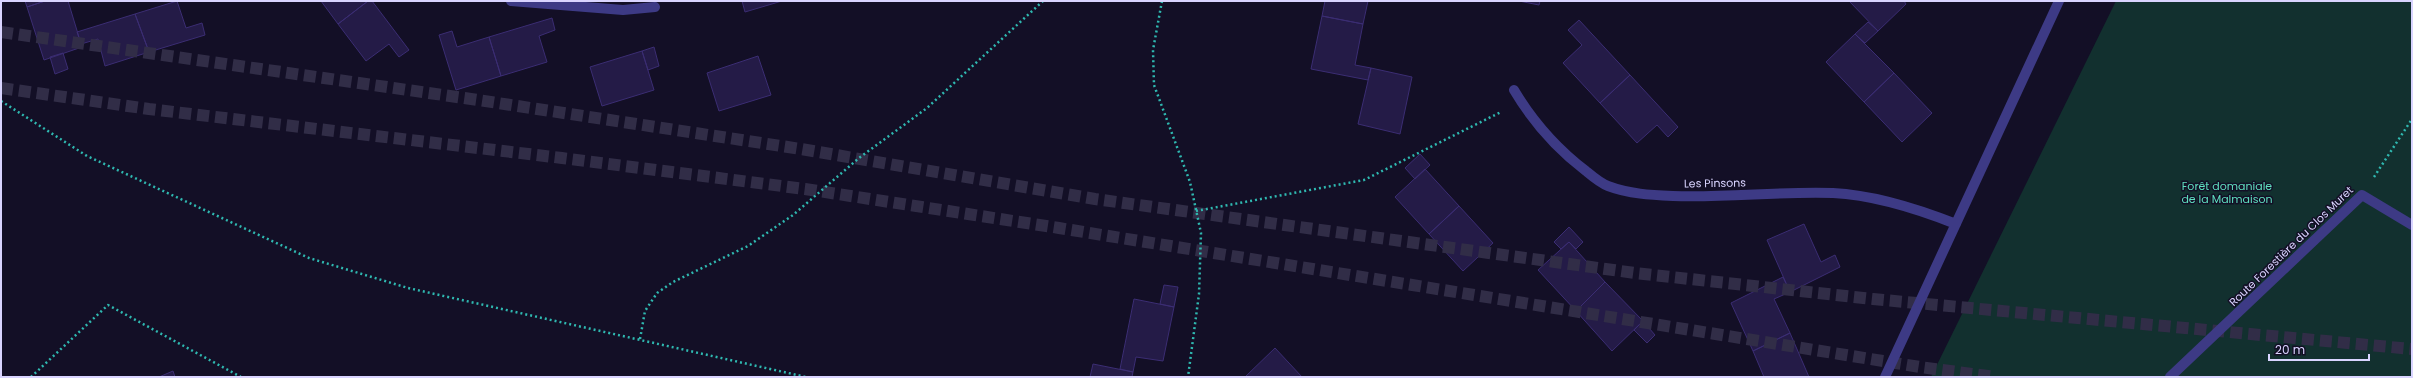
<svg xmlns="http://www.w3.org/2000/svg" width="2413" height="378" font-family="Poppins,sans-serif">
<rect width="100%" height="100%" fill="#130f26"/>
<path fill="#12302f" d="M2116,1H2412V377H1931Z"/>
<path fill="#241b47" stroke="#3b2d73" d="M25,1H45L27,7Z
M45,1H68L82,47L44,60L27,7Z
M177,1L186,28L202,23L205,35L149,52L135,14Z
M321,1H368L338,24Z
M368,1H372L409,50L399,57L389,44L366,61L338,24Z
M742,1H782L745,12Z
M1325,1H1368L1363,24L1322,16Z
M1519,1H1540L1539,5Z
M1849,1H1904L1906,4L1878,31Z
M135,14L149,52L105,66L98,39L81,44L77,32Z
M1322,16L1363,24L1355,65L1371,68L1368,80L1311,69Z
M552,18L555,30L539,36L547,62L501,76L489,37Z
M1579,20L1630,75L1600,103L1563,63L1582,45L1568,30Z
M1868,22L1878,31L1865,43L1855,34Z
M452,31L457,47L489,37L501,76L456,90L439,35Z
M1855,34L1894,73L1864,102L1826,62Z
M654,47L659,66L648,70L642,51Z
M642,51L654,90L602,106L590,67Z
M63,53L68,69L55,74L50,57Z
M758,56L771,95L719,111L707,73Z
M1371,68L1412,77L1400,134L1358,124Z
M1894,73L1932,113L1902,142L1864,102Z
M1630,75L1678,127L1668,137L1657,125L1637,143L1600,103Z
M1420,154L1430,165L1415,179L1405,168Z
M1425,169L1459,206L1429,234L1395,197Z
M1459,206L1493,243L1463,271L1429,234Z
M1804,224L1821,262L1835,255L1840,267L1790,292L1767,240Z
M1569,227L1583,242L1576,249L1569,242L1561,249L1554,242Z
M1569,242L1605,282L1576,311L1538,270Z
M1783,277L1790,292L1774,299L1790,333L1753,351L1731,303Z
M1605,282L1643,321L1612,351L1576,311Z
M1164,285L1178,287L1174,307L1160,304Z
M1134,299L1174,307L1163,361L1136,357L1133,372L1120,369Z
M1643,321L1655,335L1647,343L1634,330Z
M1790,333L1809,377H1764L1753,351Z
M1275,348L1302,377H1245Z
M1093,364L1133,372L1132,377H1090Z
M173,371L175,377H159Z"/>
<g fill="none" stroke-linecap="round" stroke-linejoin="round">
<path stroke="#312d47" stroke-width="12" stroke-dasharray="12 6" stroke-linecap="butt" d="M1,32L478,100L801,149L1095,199L1635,273L1873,299L2412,349
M1,88L149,109L562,158L805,189L1059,228L1920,367L1995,377"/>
<path stroke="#2fb8b0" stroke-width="2.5" stroke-dasharray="2 3" stroke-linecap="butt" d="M1162,1L1153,50L1154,85L1190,182L1201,233L1199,294L1188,377
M1,101L87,156L309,258L408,288L806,377
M2374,177L2412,119
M1196,211L1364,180L1501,112
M640,339L645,311L657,293L673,282L748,246L793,215L859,158L927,108L1043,1
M31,377L108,305L241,377"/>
<path stroke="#3d3a85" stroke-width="10" d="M511,1L623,10L655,7
M1514,90C1533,122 1556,148 1586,171C1592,176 1600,183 1608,186C1629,194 1651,195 1673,196C1727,198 1780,191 1833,193C1875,195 1918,209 1956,224
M1885,377L2059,1
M2170,377L2362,195L2412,225"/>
</g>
<g text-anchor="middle" stroke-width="3" stroke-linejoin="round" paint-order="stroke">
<g font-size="11" fill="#d9d4ff" stroke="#130f26">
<text transform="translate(1715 183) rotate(-1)" y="4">Les Pinsons</text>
<text transform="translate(2291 246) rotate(-44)" y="4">Route Forestière du Clos Muret</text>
</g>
<g font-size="11" fill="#5fe0c0" stroke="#130f26">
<text x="2227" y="190">Forêt domaniale<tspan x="2227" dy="13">de la Malmaison</tspan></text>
</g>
</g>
<rect width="2413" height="378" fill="none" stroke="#d9d4ff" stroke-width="4"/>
<path d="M2269 354v6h100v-6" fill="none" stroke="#d9d4ff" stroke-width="2"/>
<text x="2275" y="354" font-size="12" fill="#d9d4ff" stroke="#130f26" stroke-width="3" paint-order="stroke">20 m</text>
</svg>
